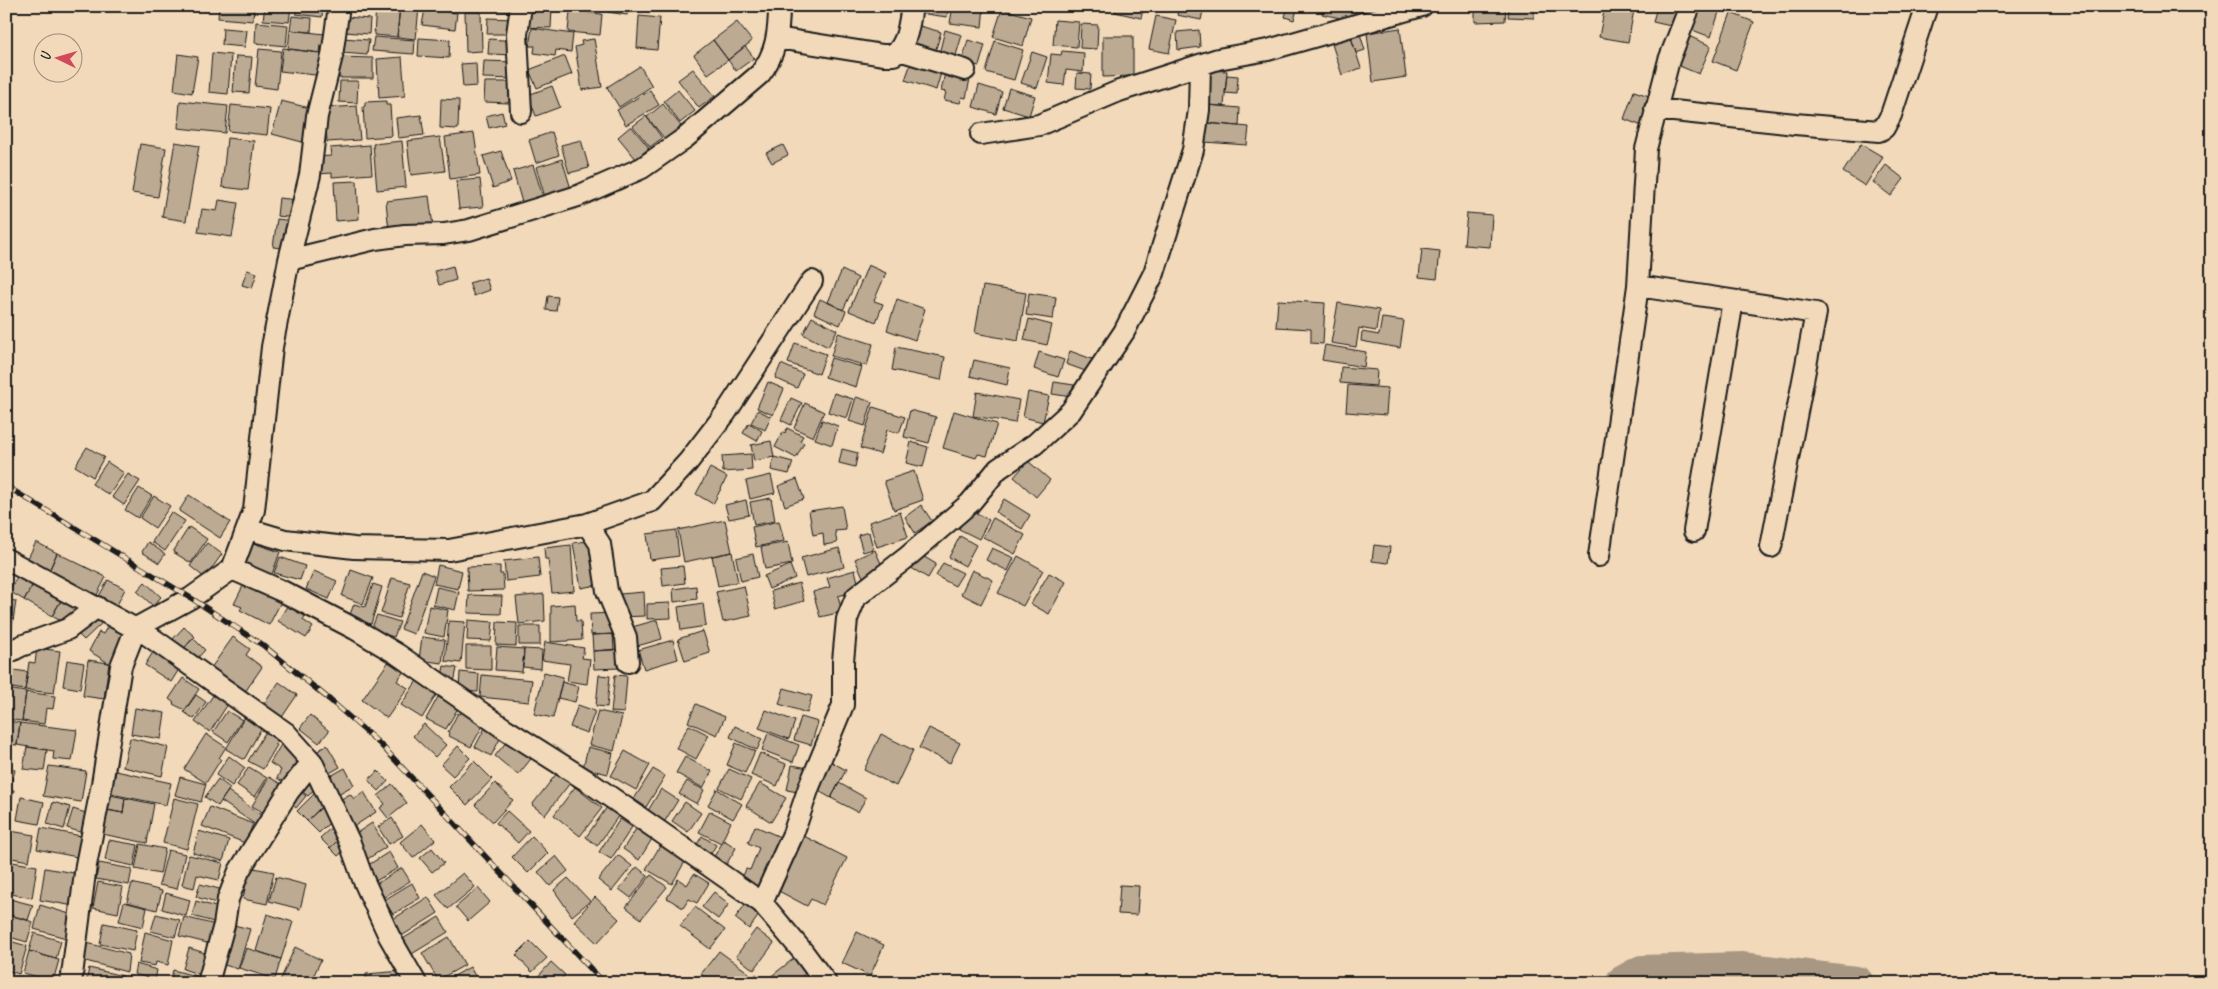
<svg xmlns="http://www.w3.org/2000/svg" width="2218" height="989" font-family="Caveat,sans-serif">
<rect width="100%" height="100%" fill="#f1d9b9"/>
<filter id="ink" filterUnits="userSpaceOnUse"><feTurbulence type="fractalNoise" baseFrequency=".02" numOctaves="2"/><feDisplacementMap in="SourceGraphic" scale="10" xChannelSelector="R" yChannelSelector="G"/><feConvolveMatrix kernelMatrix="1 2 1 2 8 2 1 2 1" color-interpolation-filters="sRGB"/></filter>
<g filter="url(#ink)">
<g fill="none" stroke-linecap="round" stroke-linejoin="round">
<path stroke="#a89883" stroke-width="34" d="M1622,983L1642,972L1743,969L1857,983"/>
</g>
<path fill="#bcaa92" stroke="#1c1c1c" d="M219,6H254L253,21L218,18Z
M265,6H291L289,22L263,20Z
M297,6H323L322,17L296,14Z
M376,6H400L397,37L374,35Z
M400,6L419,7L416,39L397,37Z
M492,6H516V12L491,10Z
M526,6L552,8L551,28L524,27Z
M568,6H605V11L568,9Z
M609,6H629L627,15L608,12Z
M629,6H651L650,11Z
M920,6H948L947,17L919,13Z
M953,6H984L982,27L950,23Z
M1116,6H1144L1141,18L1115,12Z
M1179,6H1204L1201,20L1177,15Z
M1288,6H1298L1294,20L1285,17Z
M1324,6H1357L1354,21L1322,14Z
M1475,6H1506L1505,21L1475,22Z
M1509,6H1534V18L1508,17Z
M1605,6L1634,10L1628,42L1599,37Z
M1657,6H1680L1675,27L1653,22Z
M1694,6H1721L1711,37L1687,28Z
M425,9L457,13L455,29L422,25Z
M1002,9L1031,17L1023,46L993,37Z
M570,11L602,14L600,35L568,32Z
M465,12H481L482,51L466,52Z
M1731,13L1754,22L1736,70L1713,61Z
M292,16L312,18L311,32L290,30Z
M639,16L660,18L657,50L637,48Z
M1156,16L1176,20L1169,53L1149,49Z
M346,17L370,19L369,34L345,32Z
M488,18L513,19V34H487Z
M1055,20L1079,22L1077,47L1053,45Z
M256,22L288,25L286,46L255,43Z
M737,22L752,41L728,60L713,40Z
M1081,24L1098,25L1097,49L1080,48Z
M920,26L941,32L934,56L913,50Z
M223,28L247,30L245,47L222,45Z
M532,28L573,34L571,52L556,50L555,56L534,53L535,46H529Z
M1400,28L1406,77L1373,82L1367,33Z
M290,30L333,35L332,46L321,45L320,53L288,49Z
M945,30L962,35L954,62L938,58Z
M1199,30L1200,47L1178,50L1177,32Z
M1359,31L1365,50L1356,53L1350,34Z
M1350,34L1361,68L1342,75L1331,41Z
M1684,34L1711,46L1699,74L1672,63Z
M1103,36H1133V76L1103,77Z
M374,37L415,40L414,54L372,51Z
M343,38L369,40L367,55L342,53Z
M419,38L450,40L449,58L418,56Z
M489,39L516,41L515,55L488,54Z
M594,39L602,87L582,90L575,47L582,45L581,41Z
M713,40L728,60L708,74L694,55Z
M968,40L985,45L979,66L962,61Z
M995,41L1023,50L1014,80L986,72Z
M745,46L754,58L736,71L728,60Z
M283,48L327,54L324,76L280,71Z
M259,49L281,51L277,89L255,86Z
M1062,51L1084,53L1083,72L1066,70L1064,85L1048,83L1051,54L1061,55Z
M1032,52L1047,57L1037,88L1021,83Z
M212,53L231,55L228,94L209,92Z
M178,54L198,57L192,93L174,90Z
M236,56L252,57L249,93L233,92Z
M565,56L572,74L537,88L529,70Z
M339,57L373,58V78H339Z
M402,57L405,96L379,98L377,59Z
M484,61L516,62V79L483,78Z
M476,63L477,86L463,87L461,64Z
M911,63L941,73L936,90L905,80Z
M640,66L652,86L619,107L607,87Z
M946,68L971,74L966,98L962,97L960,103L944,100L946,92L941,91Z
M693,69L715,96L699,108L678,80Z
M1211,70L1227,71L1224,106L1207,105Z
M1077,73L1091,74L1090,89L1076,88Z
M1227,75L1238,76L1237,94L1225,93Z
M340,81H358L357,103L339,102Z
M485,82H509V103L484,102Z
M979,85L1002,92L996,114L973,107Z
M552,86L560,107L536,116L528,95Z
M1009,88L1035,96L1029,116L1003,108Z
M650,90L659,105L626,125L617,110Z
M678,90L695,111L680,123L664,101Z
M1634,91L1652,97L1642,126L1624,119Z
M441,99L459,100L458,129L440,128Z
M180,101L228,106L225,133L178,128Z
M281,101L314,109L306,143L272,134Z
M386,101V105H390L392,136L365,138L363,107L365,106V102Z
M663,104L681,126L665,139L647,117Z
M231,105L270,109L267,135L228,131Z
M1207,105L1240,108L1239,126L1206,123Z
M357,106L360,140L327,142L325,108Z
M502,112L505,124L489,128L486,116Z
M421,115L424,135L398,138L396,118Z
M646,116L662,138L650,147L633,126Z
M1206,123L1249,127L1247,145L1204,142Z
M631,126L649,148L636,159L618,137Z
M552,132L559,155L536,163L529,140Z
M474,133L480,175L450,179L445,137Z
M440,137L445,171L411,175L407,141Z
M227,138L254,141L248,190L222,187Z
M581,140L589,168L569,173L561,145Z
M402,141L406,187L377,190L373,144Z
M175,142L199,146L186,221L162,217Z
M140,144L166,148L158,197L132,193Z
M1861,144L1883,157L1865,186L1843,172Z
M370,145L372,174L332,177V173L318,174L316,157L331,156L330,148Z
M783,145L788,155L772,163L766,153Z
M501,151L511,181L493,188L483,156Z
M562,159L571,189L545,197L536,167Z
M533,165L544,200L523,206L513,171Z
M1886,165L1904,179L1891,196L1873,182Z
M480,179L483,207L459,209L456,181Z
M357,181L359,219L336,221L334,182Z
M429,196L433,226L389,231L386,201Z
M279,198L298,200L296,218L277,216Z
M219,200L238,203L232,237L198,232L202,209L217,211Z
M1467,213L1492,215L1490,247L1464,245Z
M277,219L292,221L289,249L273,247Z
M1422,249L1440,251L1437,279L1419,277Z
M868,265L886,273L874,301L883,304L876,322L849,311Z
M453,266L456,280L439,285L435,271Z
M247,270L257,273L252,288L242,285Z
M842,270L858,278L843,310L828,302Z
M486,278L490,290L474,296L469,283Z
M983,286L1026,293L1018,341L975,333Z
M1029,293L1056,297L1053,319L1026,315Z
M548,296L558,297L556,311L546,310Z
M820,299L846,311L840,325L814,313Z
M897,299L925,309L915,340L887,330Z
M1278,300L1325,303L1323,344L1311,343V329L1276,327Z
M1338,303L1379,310L1376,331L1359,328L1356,347L1331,343Z
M812,317L837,330L828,347L803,334Z
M1382,318L1404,321L1400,348L1361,341L1362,332L1379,335Z
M1029,319L1052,325L1047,345L1024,340Z
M838,333L873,344L867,366L831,356Z
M795,343L826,354L819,374L788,363Z
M1325,345L1366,352L1364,367L1322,360Z
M896,347L945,357L941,380L892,370Z
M1070,351L1092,359L1088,372L1066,364Z
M1039,352L1064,360L1058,377L1034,369Z
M831,358L862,367L856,387L825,377Z
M974,360L1010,368L1007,385L970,376Z
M781,364L803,374L797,388L775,378Z
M1341,367L1377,370L1376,386L1340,383Z
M768,382L784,389L773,415L757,408Z
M1054,382L1074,385L1072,397L1052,394Z
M1348,385L1388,388L1386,415L1346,412Z
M977,392L1019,400L1015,423L973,416Z
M1028,392L1049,396L1043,422L1023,417Z
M834,393L853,399L847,418L828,412Z
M856,397L872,402L865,426L849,421Z
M791,398L802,403L791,425L781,420Z
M805,403L824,412L813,437L794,428Z
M873,407L905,417L899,433L887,430L880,454L860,448Z
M758,410L771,417L765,430L751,423Z
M910,410L936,417L929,443L904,437Z
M954,411L997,424L987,456L978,454L976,458L943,448Z
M822,420L838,426L832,445L815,439Z
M749,423L762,431L757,441L743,433Z
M787,428L803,436L800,441L804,443L796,458L775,447L783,432L785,433Z
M771,441L774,457L754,461L751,445Z
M911,442L928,447L923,467L906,463Z
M87,447L104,457L93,477L75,466Z
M842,449L858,453L855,467L839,463Z
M751,454L752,470L723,472L722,456Z
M774,457L793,462L789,474L771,470Z
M1028,461L1050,480L1036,497L1014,477Z
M107,462L124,473L109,495L92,484Z
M710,468L727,477L713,504L696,494Z
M914,471L923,500L894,510L884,481Z
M128,474L140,481L124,505L112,497Z
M771,475L775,493L750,499L746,481Z
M797,479L804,499L785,506L778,486Z
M139,488L152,496L138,518L125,510Z
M189,495L230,522L220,538L179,511Z
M154,496L170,506L155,528L140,518Z
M771,498L775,521L754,525L750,502Z
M1004,499L1030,515L1022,529L996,512Z
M746,500L749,515L729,519L725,505Z
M921,505L932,521L915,533L905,517Z
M842,506L846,530L835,531L837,543L824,545L823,533L813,535L809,511Z
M969,509L989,520L979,539L959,529Z
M171,512L185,521L165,551L152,542Z
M900,512L908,537L877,547L869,522Z
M993,518L1025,535L1015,554L983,537Z
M725,520L732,552L684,562L678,530Z
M779,521L784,541L756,547L752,527Z
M189,527L207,539L191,563L173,552Z
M676,530L679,556L650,560L647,534Z
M869,532L873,549L863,552L858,535Z
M960,536L976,545L965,566L949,557Z
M594,540L602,584L581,588L573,543Z
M36,542L57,553L49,571L27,560Z
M148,542L165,554L159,563L142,552Z
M788,542L792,564L765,569L761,547Z
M207,543L222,554L205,578L190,566Z
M253,543L280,552L271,577L244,567Z
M571,545L574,591L552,593L548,559H545L544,548Z
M1374,545L1390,547L1388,563L1372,561Z
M839,548L844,567L806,577L801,558Z
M992,548L1014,558L1008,571L986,560Z
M875,550L883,568L863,577L855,559Z
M732,552L738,582L718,586L712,556Z
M916,552L936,564L928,578L908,566Z
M57,553L106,577L97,595L49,571Z
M753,554L758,577L741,581L736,558Z
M1018,556L1043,570L1023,606L998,593Z
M280,557L305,566L300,580L274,573Z
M538,557L540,577L506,581L504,561Z
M943,563L963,573L955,586L936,576Z
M438,565L462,571L458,589L434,584Z
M790,565L795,578L769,589L764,576Z
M500,566V574H503L504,590L468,591L467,567Z
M683,566L685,583L663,586L661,568Z
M351,570L373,578L363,604L342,596Z
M855,570L860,590L838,596L842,612L820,617L813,592L830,587L827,578Z
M972,570L993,580L981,604L961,594Z
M314,571L337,581L329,599L306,589Z
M422,571L434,576L414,634L401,629Z
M20,572L35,581L24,600L9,591Z
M1049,573L1066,582L1049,614L1031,604Z
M392,578L410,583L399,618L381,613Z
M108,580L125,589L116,607L98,598Z
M35,581L63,597L52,616L24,600Z
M145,582L161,597L153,606L137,591Z
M799,583L804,601L775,609L771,591Z
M244,584L283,598L269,625L240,610L242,607L234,604Z
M373,584L382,587L371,624L349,617L354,604L365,607Z
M696,586L697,599L674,602L673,589Z
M744,586L751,616L723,622L716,592Z
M437,587L459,592L455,610L433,605Z
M644,592L645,616L621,617L620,594Z
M544,594L545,621L519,624L516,597Z
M469,595L502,596L501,614L468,613Z
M63,597L77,606L66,624L52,616Z
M6,600L16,601L11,634L6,633Z
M289,603L306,614L303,620L313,627L306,638L278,621Z
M670,603L671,618L647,619V604Z
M703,603L706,626L681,630L678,607Z
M575,604L576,621H581L582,640L551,642V606Z
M429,606L448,610L444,637L424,633Z
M616,613L617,634L591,635L590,614Z
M94,614L102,623L84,640L75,631Z
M377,615L400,622L394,637L371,630Z
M468,620L493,622L491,641L467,640Z
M657,620L662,639L637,646L632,627Z
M111,621L132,633L115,667L89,651L99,632L103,634Z
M449,621L465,622L461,663L445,661Z
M497,622L517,623L516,646L496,645Z
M519,626H540V645H519Z
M184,627L195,637L182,650L172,640Z
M703,631L710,653L685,661L678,639Z
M613,634L614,650L593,651L592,635Z
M233,637L250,649L246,655L262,667L245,692L211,668Z
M422,637L445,640L442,663L419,660Z
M193,638L205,650L192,664L180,653Z
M673,640L678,659L644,669L638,650Z
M545,642L584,648L582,658L590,659L587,684L567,681L570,664L542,660Z
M466,646H491V670L466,669Z
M497,647L524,649L522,672L495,670Z
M37,648L60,651L54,693L25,690L29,662L35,663Z
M155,649L181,666L171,682L145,665Z
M524,649L542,650L541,669L523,667Z
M617,649L619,668L594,669L593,651Z
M67,660L84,663L80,689L63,686Z
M88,660L109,663L104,699L83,696Z
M389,661L404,671L397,681L408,688L387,718L362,700Z
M444,666L457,668L454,683L441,681Z
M6,669L28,672L25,690L6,687Z
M460,672L479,674L478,692L459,691Z
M544,672L563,677L553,718L534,714Z
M482,675L532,680L529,702L480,697Z
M599,675L610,676L607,707L596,706Z
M615,675L627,676L624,713L611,712Z
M183,678L199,689L185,710L173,704L174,703L169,699Z
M418,679L438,692L422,718L401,705Z
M279,682L297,695L278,723L260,710Z
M562,682L579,687L575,702L558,698Z
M784,688L812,696L807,713L779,704Z
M6,689L26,692L22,721L6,719Z
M26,692L55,696L53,709L46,708L44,724L22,721Z
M214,694L228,704L210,732L195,722Z
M196,695L206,702L194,719L184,712Z
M438,697L458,708L446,729L426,719Z
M696,704L725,717L717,735L688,722Z
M578,705L595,711L587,733L570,727Z
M135,708L165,713L161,739L131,734Z
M463,710L485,722L471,747L449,736L450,733L448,732L458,713L460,714Z
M766,710L795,721L789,739L759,728Z
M227,711L242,720L228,742L213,732Z
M598,711L622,716L614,751L589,745Z
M246,715L263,725L245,758L243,759L226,749Z
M310,715L329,731L319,743L300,728Z
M801,717L818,722L811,745L794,740Z
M6,721L20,723L17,745L6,744Z
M20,723L77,730L72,761L53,759L54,751L17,745Z
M424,724L446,745L435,757L413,736Z
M487,724L503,733L491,756L475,747Z
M689,725L709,735L696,759L676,748Z
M735,726L762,739L757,750L730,737Z
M929,728L960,743L950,763L919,748Z
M266,731L279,739L275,744L277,745L263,769L248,761Z
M768,733L799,745L793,762L762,750Z
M206,734L226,747L219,758L221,759L206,783L184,769Z
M881,734L913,750L896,786L864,770Z
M511,736L534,755L518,775L495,756Z
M130,738L168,747L162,776L123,767Z
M282,743L305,758L289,786L277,778L281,770L270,763Z
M736,743L755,751L745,773L727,765Z
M327,745L340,767L326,775L313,754Z
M458,746L470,758L453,776L441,765Z
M27,747L47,750L44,771L23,769Z
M588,747L613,753L608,774L583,768Z
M625,751L650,765L636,790L611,776Z
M760,753L786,764L777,786L751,775Z
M229,756L245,768L232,786L216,775Z
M685,757L712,771L703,788L676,773Z
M474,761L492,779L467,805L449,787Z
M830,761L846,770L831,798L815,789Z
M792,765L808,768L803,793L787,790Z
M49,766L86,771L81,802L43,796Z
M249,767L267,778L255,797L237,785Z
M6,768L15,770L10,789L14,790L8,817H6Z
M345,768L354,785L336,795L327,778Z
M561,768L574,778L545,815L532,805Z
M653,769L665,776L646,807L634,799Z
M729,769L751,779L741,799L719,788Z
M116,771L171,783L166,805L111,794Z
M378,771L388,781L379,791L368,780Z
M307,774L319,784L308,796L296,787Z
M180,777L206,784L201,802L175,795Z
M269,777L288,788L271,817L252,806Z
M218,779L230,788L218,806L205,797Z
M687,781L704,790L697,804L679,794Z
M495,783L513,800L493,822L475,805Z
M760,783L786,798L771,822L746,806Z
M839,783L866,798L858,812L831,798Z
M392,784L407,803L388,818L380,808L385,804L378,796Z
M575,787L602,808L580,836L554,815Z
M297,789L306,796L296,808L287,800Z
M661,789L678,800L663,824L646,814Z
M717,789L742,804L733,819L708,805Z
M228,791L262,816L256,825L221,801Z
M316,792L326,802L307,821L297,811Z
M364,792L376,812L353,827L338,801L350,794L354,799Z
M110,795L125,798L123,813L107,810Z
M21,797L44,802L39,824L17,820Z
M125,798L154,804L147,843L102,834L107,810L123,813Z
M174,798L198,804L187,849L163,843Z
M53,802L70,807L64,829L47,824Z
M685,802L701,813L688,832L672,821Z
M210,807L253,824L245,843L202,826Z
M322,807L334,818L319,833L307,821Z
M607,807L619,815L597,846L586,837Z
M73,809L89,814L83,833L67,828Z
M507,811L529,831L518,843L496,823Z
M710,811L731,822L721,843L699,832Z
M392,818L403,836L389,844L378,827Z
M620,819L632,827L611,859L599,852Z
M372,823L386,847L366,860L352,836Z
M422,824L435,840L413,858L400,842Z
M334,825L343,835L330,848L320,838Z
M755,826L787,840L764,894L740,883L746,869L750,870L759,848L748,843Z
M41,828L81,836L77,857L37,849Z
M636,829L652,839L639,860L623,849Z
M10,831L34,835L29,861L6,857Z
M199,831L229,840L223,861L193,853Z
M802,835L847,858L823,905L811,899L807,906L775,889Z
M532,836L548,853L528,873L512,857Z
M702,836L716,845L707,860L693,851Z
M339,839L347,848L338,856L330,848Z
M109,840L138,845L134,866L105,860Z
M724,840L736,848L724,868L712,860Z
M662,843L687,858L672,884L646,869Z
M140,844L165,849L160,874L135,869Z
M432,848L444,863L432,872L420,858Z
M168,850L185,854L177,889L159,885Z
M389,852L398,868L374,882L365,867Z
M189,855L223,863L219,880L197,875L194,888L182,885Z
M618,855L632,866L612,891L598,880Z
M556,856L568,871L550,886L538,872Z
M6,861L37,866L32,898L6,893Z
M99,863L132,869L129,885L96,879Z
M249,867L274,872L267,904L243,899Z
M637,867L648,876L631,898L619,889Z
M45,868L80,874L74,906L40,900Z
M402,868L410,881L384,897L376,884Z
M463,873L475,887L448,909L436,895Z
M694,874L709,883L697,903L689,899L683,908L667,898L678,879L687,885Z
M651,875L667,887L641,919L626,907Z
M276,877L306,885L300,909L269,901Z
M568,878L590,901L572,916L554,890Z
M98,882L123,887L118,913L93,908Z
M132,883L162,891L157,910L127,902Z
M412,883L420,898L393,914L384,900Z
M200,884L227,891L223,905L196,897Z
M1120,885L1139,886L1137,915L1118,914Z
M478,888L490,902L468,921L456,907Z
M714,892L729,904L718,919L702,907Z
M166,893L190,900L186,916L162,909Z
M428,897L438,913L400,937L390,921Z
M595,897L619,919L597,943L574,921Z
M6,898L33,905L28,920L6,914Z
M196,901L225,910L221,924L192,916Z
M124,902L147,908L143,927L119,921Z
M40,905L73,915L66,938L34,929Z
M745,905L759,915L749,929L735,918Z
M695,907L725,930L710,949L680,926Z
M6,914L33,922L27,942L6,936Z
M156,914L180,920L175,937L151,931Z
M267,914L293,922L281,959L256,951Z
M184,917L220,926L215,945L179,936Z
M439,917L448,932L410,955L401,940Z
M104,923L137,930L133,951L100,944Z
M234,925L250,929L238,969L221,964Z
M756,929L774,943L754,970L736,956Z
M145,932L173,940L168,965L156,962L155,966L139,963Z
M857,932L884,945L870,976L842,963Z
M34,933L61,941L56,959L29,951Z
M449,937L465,965L438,980L422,953Z
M6,940L27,946L19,974L6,970Z
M530,941L547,958L532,972L516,955Z
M87,943L129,954L127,972L82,960Z
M295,947L321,960L310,983H279Z
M189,948L211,955L204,976L183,969Z
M246,948L281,959L275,979L239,968Z
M29,951L59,960L53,981L23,973Z
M719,951L749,973L742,983H712L701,974Z
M797,956L808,971L800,978L802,980L798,983H773L769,978Z
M551,962L565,975L558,983H540L536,979Z
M136,964L157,970L155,980L134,974Z
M470,967L478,981L476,983H442Z
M89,968L123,976L121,983H86Z
M173,970L207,979L206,983H170Z
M403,971L404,983H366V974Z
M756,974L767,983H749Z
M318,976L334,982V983H314Z
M20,977L38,982L37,983H18Z"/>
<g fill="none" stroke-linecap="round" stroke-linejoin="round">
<defs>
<path id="minor" d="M777,38L883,55H894C908,43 909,23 912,6
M899,50L965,70
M1655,109L1795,124L1879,131L1884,128L1891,115L1927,6
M521,112L517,34L521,6
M981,134L1039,125L1119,91L1218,59L1268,50L1422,6
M289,260L375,239L405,235L444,234L469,230L578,196L642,168L685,138L760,74C776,54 779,32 779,6
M1638,286L1816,313L1771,547
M587,524L600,544L607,591L626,637L628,662
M248,529L285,540L354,548L449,550L587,524L652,501L688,462L725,414L812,281
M1694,531L1733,301
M1599,556L1638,286L1646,149L1669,60L1690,6
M6,559L149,636L286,733L312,762L350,843L363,879L389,936L416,983
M232,569L254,510L272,347L289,260L310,175L317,116L332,56L339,6
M6,654L21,646L68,629L97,607
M762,903L793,834L809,787L843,705V661L847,619L856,597L906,558L970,503L998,469L1035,444L1071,411L1124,332L1154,273L1193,150L1199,110L1200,65
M71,983L86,865L102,784L121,666L136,628L191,598L232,569L282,591L355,629L397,654L505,729L589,782L762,903L803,952L826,983
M208,983L224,925L228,899L239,871L289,791L312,762"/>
</defs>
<use href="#minor" stroke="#1c1c1c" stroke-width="24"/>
<use href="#minor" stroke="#f1d9b9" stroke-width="20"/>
<defs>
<path id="rail" d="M6,486L191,598L264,646L330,700L381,745L604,983"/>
</defs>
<use href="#rail" stroke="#1c1c1c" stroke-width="5.5"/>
<use href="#rail" stroke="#f1d9b9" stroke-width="4" stroke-dasharray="11" stroke-linecap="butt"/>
</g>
</g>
<rect width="2218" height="989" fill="none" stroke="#f1d9b9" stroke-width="25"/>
<rect x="12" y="12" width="2193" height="964" fill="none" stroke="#1c1c1c" stroke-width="2" filter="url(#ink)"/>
<g transform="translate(58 58) rotate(275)"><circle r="24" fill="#f1d9b9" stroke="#9c8d7a"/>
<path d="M0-4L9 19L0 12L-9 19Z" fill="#d1495b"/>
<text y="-8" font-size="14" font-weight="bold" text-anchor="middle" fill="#1c1c1c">U</text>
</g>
</svg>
